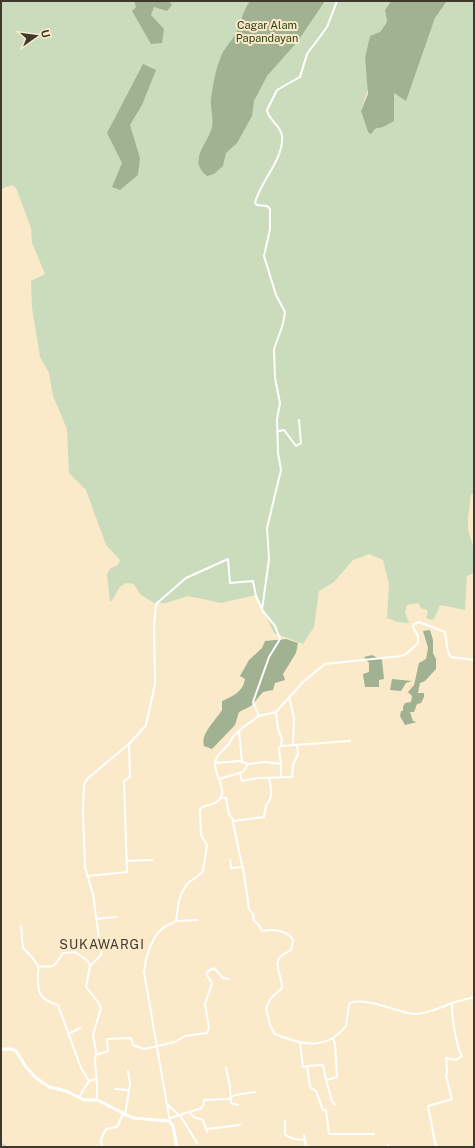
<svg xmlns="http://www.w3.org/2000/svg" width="475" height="1148" font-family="'Public Sans',sans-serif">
<rect width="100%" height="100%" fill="#faeaca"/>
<path fill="#cbdcbd" d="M1,1H391L385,10L387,22L380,32L369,43L365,58L368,89L361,111L368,132L383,127L392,118L394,93L406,100L435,18L447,1H474V494H471L468,518V530L473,546L474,573L467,576L465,610L440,605L434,619L430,620L426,617L428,613L427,610L421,608L418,603L407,605L405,612L409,623L397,622L387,618L389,584L383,560L369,554L353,560L334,582L319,591L314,627L303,644L274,633L256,595L221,603L188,596L166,603H154L140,594L134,584L126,583C115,588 117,596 110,602L107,574L111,568L118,565L120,560L106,545L86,490L69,473L67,429L53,396L49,373L40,357L32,308L31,281L45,274L32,243L31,228L16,188L12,185L1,189Z"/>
<path fill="#a1b292" d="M134,1H169L172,5L167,11L154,7L151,15L164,29L162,43L151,44L132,11L136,7Z
M250,1H325L298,41L267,76L254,101L252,116L237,143L226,153L223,166L214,174L207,176C187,160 208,144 212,127C214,118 210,108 211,99C213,84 216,66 223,52C227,45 233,39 237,31C241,21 243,11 250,1Z
M391,1H447L435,18L406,101L394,93V121L383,127L375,129L371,134L368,132L361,111L368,94L365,58L370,36L380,32L387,22L385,10Z
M143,64L156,70L142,105L130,125L140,158L138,175L120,190L112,187L122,163L107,133Z
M430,630L433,640V653L436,659V669L425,681L420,683L418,693H424V697L421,703L417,704L414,712H410L413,721L417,722L405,725L400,716L401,711H403V707L405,703L411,702L412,696L408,692L414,685L419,663L426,659L428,648L423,631Z
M286,639L298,643L296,653L283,674L285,680L275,683L273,690L263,692L251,706L239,712L235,725L212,749L204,746C200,734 216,720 222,710V701C233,696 243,692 245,679L240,676L249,660L262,648L265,641Z
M372,655L382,660L384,679L379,680V687H365L363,674L369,672V663L364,657Z
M392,679L412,681L406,683L401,691L390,690Z"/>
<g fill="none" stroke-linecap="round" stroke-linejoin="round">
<path stroke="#a7b9d7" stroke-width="1" d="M1,1143L7,1147"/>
<path stroke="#fff" stroke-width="2" d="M279,431L284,430L296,446L301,443L299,420
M289,697L294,718L293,745
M276,712L278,729L282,739L281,746
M259,716L276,712L303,682L325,664L401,656L406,654L418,643V636L413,627L414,624L419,622L445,632L448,652L451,657L474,660
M239,731L242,762
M215,763L240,761L248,764
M281,764V777
M240,774L242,781L258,778L292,777L293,765L298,754L297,745
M219,779L243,772L248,764L266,762L281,764L279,749L281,746L350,741
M220,797L226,798L229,815L232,818L244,874L249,909L253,914L254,921L259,925L262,931C272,929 288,930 293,940L291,950C288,952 283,954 280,957C273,965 283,978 282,988L271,998L266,1008L270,1025L275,1034C301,1045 326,1051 346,1026L349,1004C360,995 398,1012 413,1014C422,1015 443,1007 452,1003C451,1013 457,1050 462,1056L456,1060L446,1058L447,1071L446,1076L452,1099L428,1106L436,1147
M233,821L264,817L266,805C274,797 271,788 269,778
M230,860L231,868L243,867
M127,861L152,860
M87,876L127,872L124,781L130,777L129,743
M96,919L116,917
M176,921L197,920
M21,926L23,948C29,954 34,958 38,966C39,969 38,973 38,976C37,994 41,1000 58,1005L81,1068L89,1081L96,1079
M38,966C57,968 54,966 63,953L75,952L88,961L90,966
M452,1003L474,997
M68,1034L80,1028
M333,1038L335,1044L337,1077L326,1080L332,1101L335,1105
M300,1043L303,1067L307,1066L310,1087L316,1091L323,1110H326L329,1134H374
M96,1055L108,1051L107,1039L131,1038L133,1045L144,1049L175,1042L185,1036L207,1033L209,1028L205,1004L212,983L207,975L208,971L214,968L223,978L229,979
M307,1066L323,1065L326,1080
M226,1068L230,1087L231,1103L238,1105
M115,1089L129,1090
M79,1097L89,1081
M97,1100V1085L95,1062L96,1051L93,1035L101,1008L98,1002L86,987L90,966L101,955V952L93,894L85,867L83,811L84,785L87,779L130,743L146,725L155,684L154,627L156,604L186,578L228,559L230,583L253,581L256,596L262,609
M168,1105L179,1115
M190,1113L194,1117L203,1120L207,1132
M125,1115L130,1084L128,1071
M180,1115L197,1143
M171,1118C177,1116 197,1109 200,1109L203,1106L204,1100L228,1099L235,1095L255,1092
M285,1121V1135L294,1139L305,1140
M170,1122L144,972C145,959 151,938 162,929C166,925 171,924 176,921C178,907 178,895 188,883C193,879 199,876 203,871L207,845L201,835L200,809C205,804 214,806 219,800C228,790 215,776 215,765C215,755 223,751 228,745C230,743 231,740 233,737C240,729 250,722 259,716L253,702L269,657L280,639L275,626L262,610L269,559L267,528L281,470L278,453L277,419L280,403L275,378L274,349L283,324L285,312L276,295L264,256L270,229V209L267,206L257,205L255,203C260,181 284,160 282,136C281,125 268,120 267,110L277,90L300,77L307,54L327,27L337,1
M207,1129L240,1125
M304,1135L306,1147
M388,1145V1147
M102,1147L101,1139L106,1129L117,1127L123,1114"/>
<path stroke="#fff" stroke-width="3" d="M1,1049H11L16,1051L26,1067L35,1077L49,1087L66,1091L84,1100H97L133,1118L169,1121L173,1126L177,1147"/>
</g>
<g text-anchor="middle" stroke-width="4" stroke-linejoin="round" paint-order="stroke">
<g font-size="11" fill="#2b4111" stroke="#faeaca">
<text x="267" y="29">Cagar Alam<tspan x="267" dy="13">Papandayan</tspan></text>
</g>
<g font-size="13" letter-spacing="1" fill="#3f392d" stroke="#faeaca">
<text x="102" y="949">SUKAWARGI</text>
</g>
</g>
<rect width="475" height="1148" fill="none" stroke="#3f392d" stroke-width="4"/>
<g transform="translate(36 36) rotate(76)" stroke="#faeaca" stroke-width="3" paint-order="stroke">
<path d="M0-3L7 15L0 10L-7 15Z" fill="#3f392d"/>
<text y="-6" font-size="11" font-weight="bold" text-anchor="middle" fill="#3f392d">U</text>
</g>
</svg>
